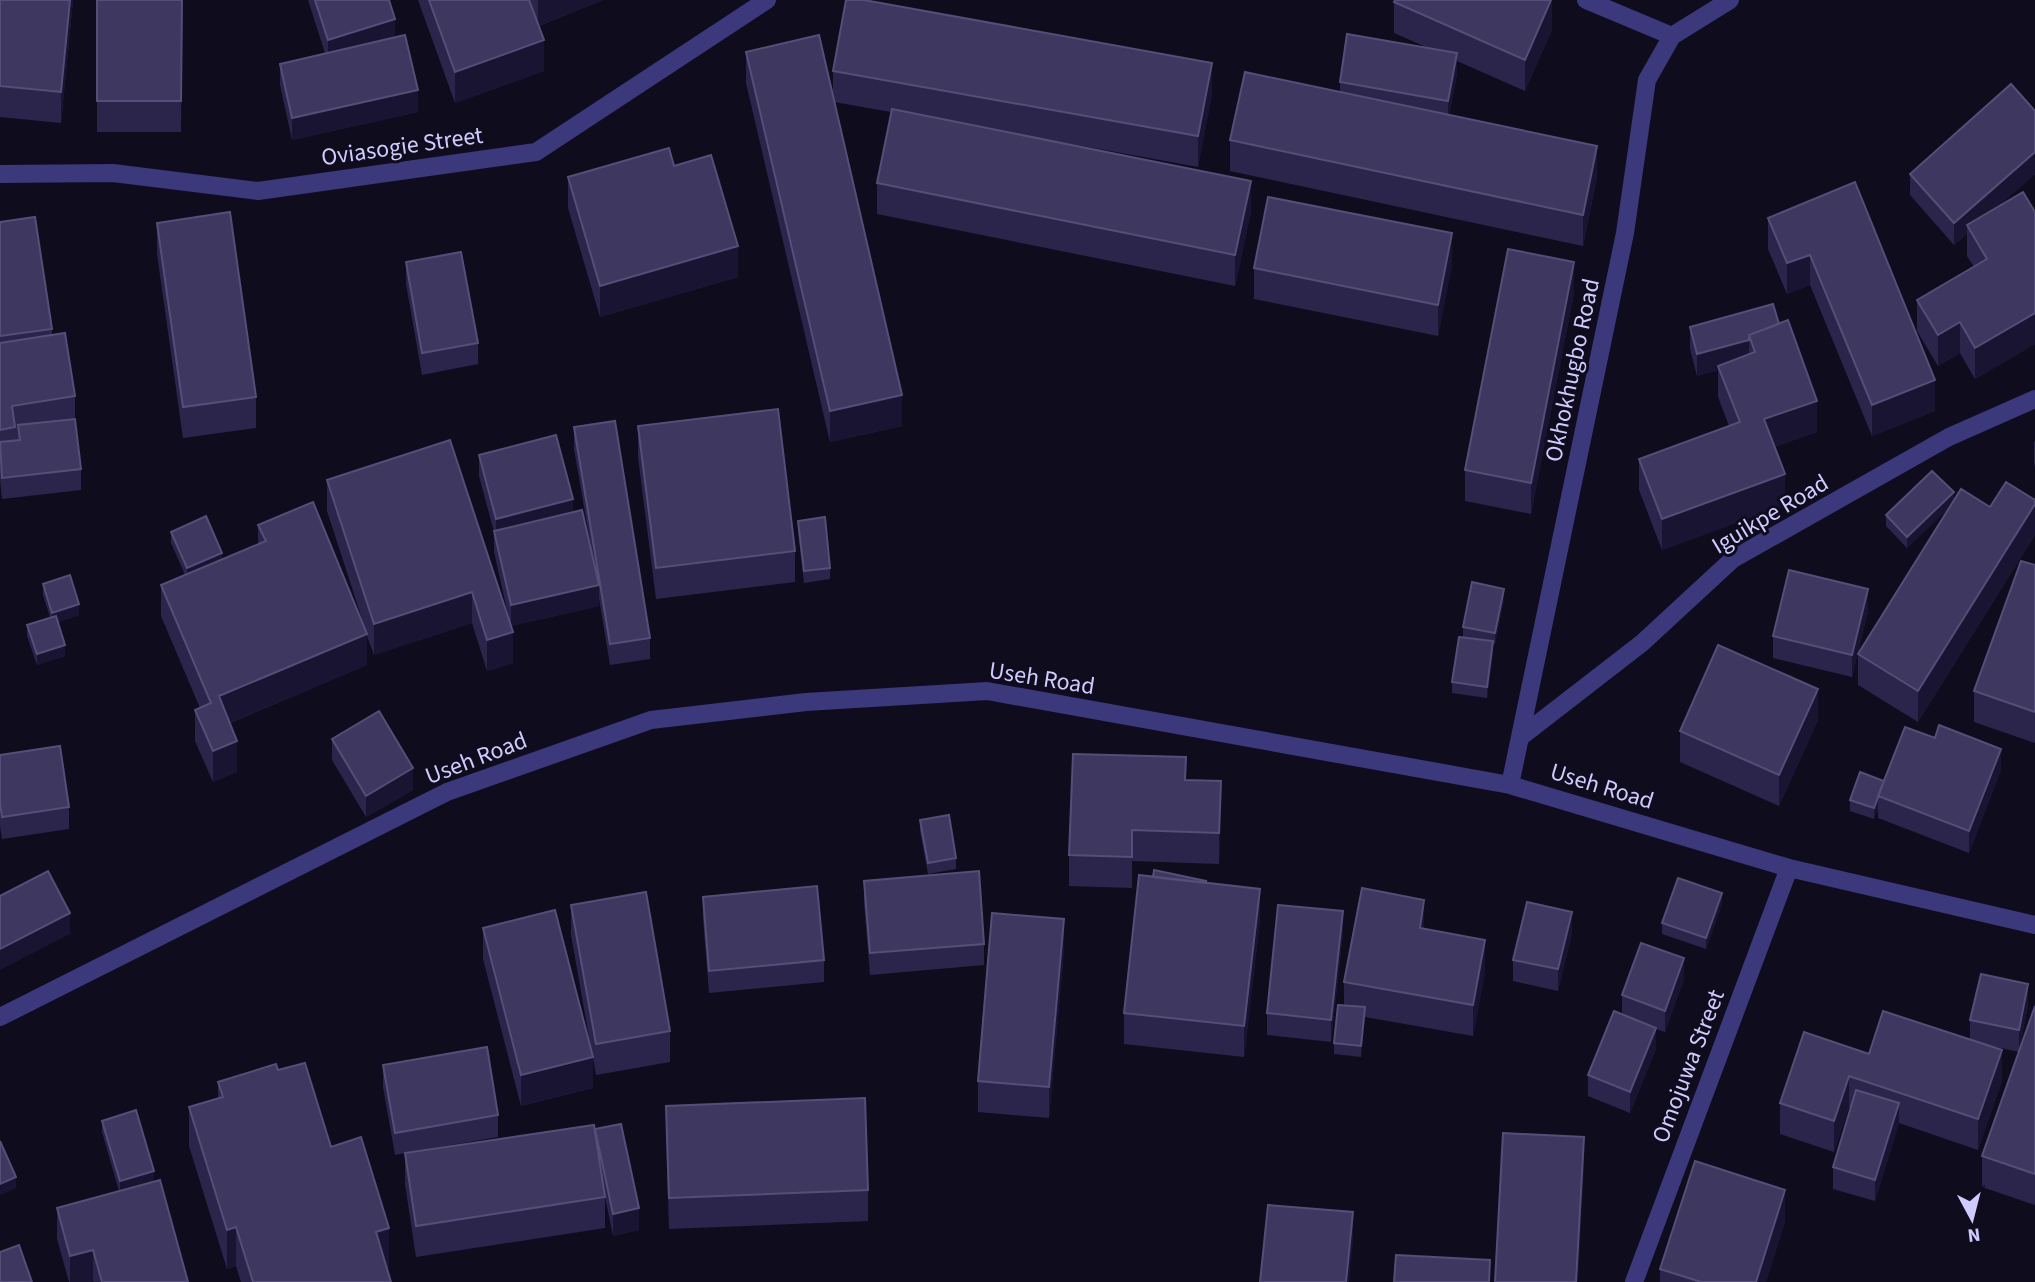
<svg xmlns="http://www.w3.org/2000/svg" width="2035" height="1282" font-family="'Source Sans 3',sans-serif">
<rect width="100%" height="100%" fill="#0f0c1e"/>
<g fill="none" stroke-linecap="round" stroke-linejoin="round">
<path stroke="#3b387c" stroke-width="18" d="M1586,0L1672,36
M0,174L113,173L258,191L536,152L767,0
M1522,736L1642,643L1733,559L1949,437L2035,399
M1510,785L1625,233L1647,80L1672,36L1730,0
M0,1017L447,792L651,720L806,702L987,691L1510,785L1789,868L2035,925
M1634,1282L1789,868"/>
</g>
<path fill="#2c254b" d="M0,0H73L61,123L0,117Z
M97,0H182L181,132H97Z
M308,0H389L395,37L418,112L292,140L280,85V64L325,53Z
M418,0H603L539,26L544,71L455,103Z
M1394,2L1552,30L1525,91L1457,61V74L1449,115L1597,177L1583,246L1230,171V140L1340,92V82L1426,47L1394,33Z
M746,52L833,96V71L1212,94L1198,167L1028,136L1251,212L1235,286L877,214V183L891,112L834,102L902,426L830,442L746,83Z
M674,166L738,277L600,317L568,208V177Z
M1910,174H2035L1997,207L2035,212V344L1975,379L1960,353L1938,366L1917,331V300L1974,267L1967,256V234L1954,245L1910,195Z
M1855,182L1935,411L1872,436L1810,285L1787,294L1768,249V218Z
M0,222L52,329V335L75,396V419L81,469V490L2,499L0,479Z
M157,223L256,397V428L183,438L157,254Z
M406,262L478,343V364L422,375L406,284Z
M1452,264L1438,336L1254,299V268Z
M1574,293L1531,514L1465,501V470Z
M1779,324L1817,432L1774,447L1785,505L1662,550L1639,490V459L1729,426L1718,397V370L1697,376L1690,349V327Z
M638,426L795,551V582L656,599L638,457Z
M574,427L650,638V659L610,665L599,598V606L511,626L513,663L487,671L472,623L374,655L367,636V665L230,723L237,772L213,782L195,741V710L200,708L161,616V585L185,575L171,543V532L222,560L258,544V525L365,628L327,511V480L510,623L494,552V532L479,476V455L573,512L591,547L574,449Z
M2035,441V467L2034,463V442Z
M2035,500V535L1918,722L1858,685V654L1950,507L1907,548L1886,526V515L1954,501L1990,507Z
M798,521L830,568V579L804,583L798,532Z
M2035,565V743L1974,722V691Z
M43,584L79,615L58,622L65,656L37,665L27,636V625L50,617L43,595Z
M1504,600L1495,644H1493V653L1487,698L1452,693V682L1463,637V627Z
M1868,611L1852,677L1773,658V636Z
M1818,720L1779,806L1680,762V731Z
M332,739L413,790L366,817L332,760Z
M0,755L69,807V829L2,839L0,826V842Z
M2001,770L1969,853L1878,818V809L1874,819L1850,811V800L1884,781Z
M1186,780L1221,812L1219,864L1132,861V888L1069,886V855Z
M920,820L956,858V869L928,874L920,831Z
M864,881L984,944V965L870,975L864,903Z
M1206,883L1260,920L1244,1057L1124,1044V1013Z
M703,897L824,960V982L709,993L703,919Z
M1722,904L1706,949L1662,934V923Z
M571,905L670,1031V1062L596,1075L593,1058V1088L521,1106L483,959V928L592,1054L571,935Z
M1424,929L1485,971L1473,1036L1365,1017L1361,1057L1334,1054V1043L1344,1006V982Z
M1343,932L1331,1042L1267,1035V1013Z
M1572,934L1558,991L1513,981V960Z
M1064,950L1049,1118L978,1112V1081Z
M1684,979L1665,1032L1656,1029V1049L1630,1113L1588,1096V1075L1622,1014V995Z
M2028,1005L2019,1052L1987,1045L2002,1081L1978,1150L1899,1123L1875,1201L1833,1189V1167L1851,1108L1849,1107L1834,1152L1780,1134V1103L1869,1054L1970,1040V1020Z
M2035,1006V1205L1982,1187V1156Z
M383,1065L498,1115V1137L411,1152L595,1131L639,1230L613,1236L605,1197V1228L416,1257L405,1184V1153L395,1155L383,1087Z
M278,1070L331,1147L389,1267L387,1268L391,1282H241L236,1266L227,1269L189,1146V1107L218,1098V1082Z
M666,1106L868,1190V1221L669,1229L666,1137Z
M102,1121L154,1182L188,1282H94L93,1281L88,1282H69L57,1239V1208L119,1191L102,1132Z
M1785,1221L1766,1282H1660V1269Z"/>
<path fill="#191431" d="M70,0H73L61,123V92Z
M538,0H603L538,26Z
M1552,0V30L1525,91V60Z
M395,19V41L328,62V40Z
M544,40V71L455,103V72Z
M1457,53V74L1448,122V101Z
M1212,63V94L1198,167V136Z
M418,90V112L292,140V118Z
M1597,146V177L1583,246V215Z
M2035,152V174L1971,231L1967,225V234L1954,245V223Z
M1251,181V212L1235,286V255Z
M1452,233V264L1438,336V305Z
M738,246V277L600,317V286Z
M1810,255V285L1787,294V263Z
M1574,262V293L1531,514V483Z
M2035,313V344L1975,379V348Z
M1960,322V353L1938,366V335Z
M1749,340V361L1718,366V370L1697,376V354Z
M1935,380V411L1872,436V405Z
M902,395V426L830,442V411Z
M1817,401V432L1764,450V419Z
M1785,474V505L1662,550V519Z
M1954,492V504L1907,548V537Z
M573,499V521L496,541V519Z
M2035,504V535L1918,722V691Z
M222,553V564L187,579V568Z
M599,585V606L511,626V605Z
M1504,589V600L1495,644V633Z
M1868,589V611L1852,677V655Z
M472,592V623L374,655V624Z
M79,604V615L52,624V613Z
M513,632V663L487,671V640Z
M367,634V665L219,727V696Z
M1493,641V653L1487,698V687Z
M65,645V656L37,665V654Z
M1818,689V720L1779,806V775Z
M237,741V772L213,782V751Z
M2001,749V770L1969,853V831Z
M413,768V790L366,817V796Z
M1221,781V812L1219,864V833Z
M1878,798V809L1874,819V808Z
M1260,889V920L1244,1057V1026Z
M1722,893V904L1706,949V938Z
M1424,900V931L1420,928Z
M1343,911V932L1331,1042V1020Z
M1572,912V934L1558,991V969Z
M70,913V934L0,970V949Z
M1064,919V950L1049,1118V1087Z
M1485,940V971L1473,1036V1005Z
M1684,958V979L1665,1032V1011Z
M2028,984V1005L2019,1052V1030Z
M1365,1007V1018L1361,1057V1046Z
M1656,1028V1049L1630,1113V1092Z
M2002,1050V1081L1978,1150V1119Z
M593,1057V1088L521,1106V1075Z
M1849,1076V1107L1834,1152V1121Z
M1899,1103V1124L1875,1201V1180Z
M1584,1137V1168L1578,1282H1576Z
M154,1171V1182L120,1193V1181Z
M16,1177V1188L0,1195V1184Z
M1785,1190V1221L1766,1282H1756Z
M639,1208V1230L613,1236V1214Z
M1353,1212V1243L1349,1282H1346Z
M236,1227V1266L227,1269V1230Z
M389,1228V1267L376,1271V1232Z
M93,1250V1281L88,1282H70V1256Z"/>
<path fill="#3e375f" stroke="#554e78" stroke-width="2" d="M0,0H70L61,92L0,86Z
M97,0H182L181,101H97Z
M315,0H389L395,19L328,40Z
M429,0H529L544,40L455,72Z
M846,0H864L1212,63L1198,136L833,71Z
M1395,0H1551L1525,60L1394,2Z
M1347,34L1457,53L1448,101L1340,82Z
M405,35L418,90L292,118L280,64Z
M819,35L902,395L830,411L746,52Z
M1245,72L1597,146L1583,215L1230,140Z
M2011,84L2035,111V152L1954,223L1910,174Z
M892,109L1251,181L1235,255L877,183Z
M669,148L674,166L711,155L738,246L600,286L568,177Z
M1855,182L1935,380L1872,405L1810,255L1787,263L1768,218Z
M2023,192L2035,212V313L1975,348L1960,322L1938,335L1917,300L1987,259L1967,225Z
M1268,197L1452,233L1438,305L1254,268Z
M230,212L256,397L183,407L157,223Z
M35,217L52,329L0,336V222Z
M1508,249L1574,262L1531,483L1465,470Z
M461,252L478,343L422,353L406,262Z
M1773,304L1779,324L1749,335V340L1697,354L1690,327Z
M1788,320L1817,401L1764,419L1785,474L1662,519L1639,459L1740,422L1718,366L1755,352L1749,335Z
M65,333L75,396L12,406L15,427L0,430V343Z
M778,409L795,551L656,568L638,426Z
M75,419L81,469L2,478L0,442L20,440L18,425Z
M615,421L650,638L610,644L574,427Z
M556,435L573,499L496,519L479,455Z
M450,440L513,632L487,640L472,592L374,624L327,480Z
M1932,471L1954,492L1907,537L1886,515Z
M2006,482L2035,500V504L1918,691L1858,654L1961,489L1990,507Z
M313,502L367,634L219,696L237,741L213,751L195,710L211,703L161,585L266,541L258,525Z
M582,510L599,585L511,605L494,531Z
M206,516L222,553L187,568L171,532Z
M825,517L830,568L804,571L798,521Z
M2021,561L2035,565V712L1974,691Z
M1789,570L1868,589L1852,655L1773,636Z
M70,575L79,604L52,613L43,584Z
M1472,582L1504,589L1495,633L1463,627Z
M56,616L65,645L37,654L27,625Z
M1459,637L1493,641L1487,687L1452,682Z
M1718,645L1818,689L1779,775L1680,731Z
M379,711L413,768L366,796L332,739Z
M1939,725L2001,749L1969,831L1878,796L1905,727L1935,738Z
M60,746L69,807L2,817L0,803V755Z
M1073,754L1186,757L1185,780L1221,781L1219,833L1132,830V857L1069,855Z
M1860,772L1884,781L1874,808L1850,800Z
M949,815L956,858L928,863L920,820Z
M1154,870L1206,881L1205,883L1153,877Z
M48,871L70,913L0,949V896Z
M979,871L984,944L870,953L864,881Z
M1139,875L1260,889L1244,1026L1124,1013Z
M1678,878L1722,893L1706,938L1662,923Z
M817,886L824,960L709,971L703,897Z
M1362,888L1424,900L1420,928L1485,940L1473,1005L1344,982Z
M646,892L670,1031L596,1044L571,905Z
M1527,902L1572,912L1558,969L1513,960Z
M1278,905L1343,911L1331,1020L1267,1013Z
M555,910L593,1057L521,1075L483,928Z
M992,913L1064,919L1049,1087L978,1081Z
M1641,943L1684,958L1665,1011L1622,995Z
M1981,974L2028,984L2019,1030L1970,1020Z
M1338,1005L1365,1007L1361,1046L1334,1043Z
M2035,1006V1174L1982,1156Z
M1614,1011L1656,1028L1630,1092L1588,1075Z
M1883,1011L2002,1050L1978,1119L1849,1076L1834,1121L1780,1103L1804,1032L1869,1054Z
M487,1047L498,1115L395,1133L383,1065Z
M305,1063L331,1147L361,1137L389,1228L376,1232L391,1282H253L236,1227L227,1230L189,1107L223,1097L218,1082L276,1064L278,1070Z
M1856,1090L1899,1103L1875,1180L1833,1167Z
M865,1098L868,1190L669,1198L666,1106Z
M136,1110L154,1171L120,1181L102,1121Z
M621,1124L639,1208L613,1214L595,1129Z
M594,1125L605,1197L416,1226L405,1153Z
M1503,1133L1584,1137L1576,1282H1495Z
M0,1141L16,1177L0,1184Z
M1695,1161L1785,1190L1756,1282H1701L1660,1269Z
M160,1180L188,1282H102L93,1250L70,1256L57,1208Z
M1268,1205L1353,1212L1346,1282H1260Z
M19,1245L32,1282H0V1252Z
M1396,1255L1490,1260L1489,1282H1394Z"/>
<g text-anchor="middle" stroke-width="6" stroke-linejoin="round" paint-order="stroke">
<g font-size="24" fill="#d0cbfe" stroke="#0f0c1e">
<text transform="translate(402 146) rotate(-8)" y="8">Oviasogie Street</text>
<text transform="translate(1572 370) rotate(-78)" y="8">Okhokhugbo Road</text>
<text transform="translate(1770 514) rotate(-31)" y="8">Iguikpe Road</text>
<text transform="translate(1042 678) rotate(9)" y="8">Useh Road</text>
<text transform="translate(476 758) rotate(-21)" y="8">Useh Road</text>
<text transform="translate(1602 786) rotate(17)" y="8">Useh Road</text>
<text transform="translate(1688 1066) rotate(-69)" y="8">Omojuwa Street</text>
</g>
</g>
<g transform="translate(1972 1219) rotate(173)" stroke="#0f0c1e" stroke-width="5" paint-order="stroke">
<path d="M0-5L12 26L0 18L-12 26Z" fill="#d0cbfe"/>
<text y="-10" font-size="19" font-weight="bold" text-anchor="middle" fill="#d0cbfe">N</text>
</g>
</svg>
